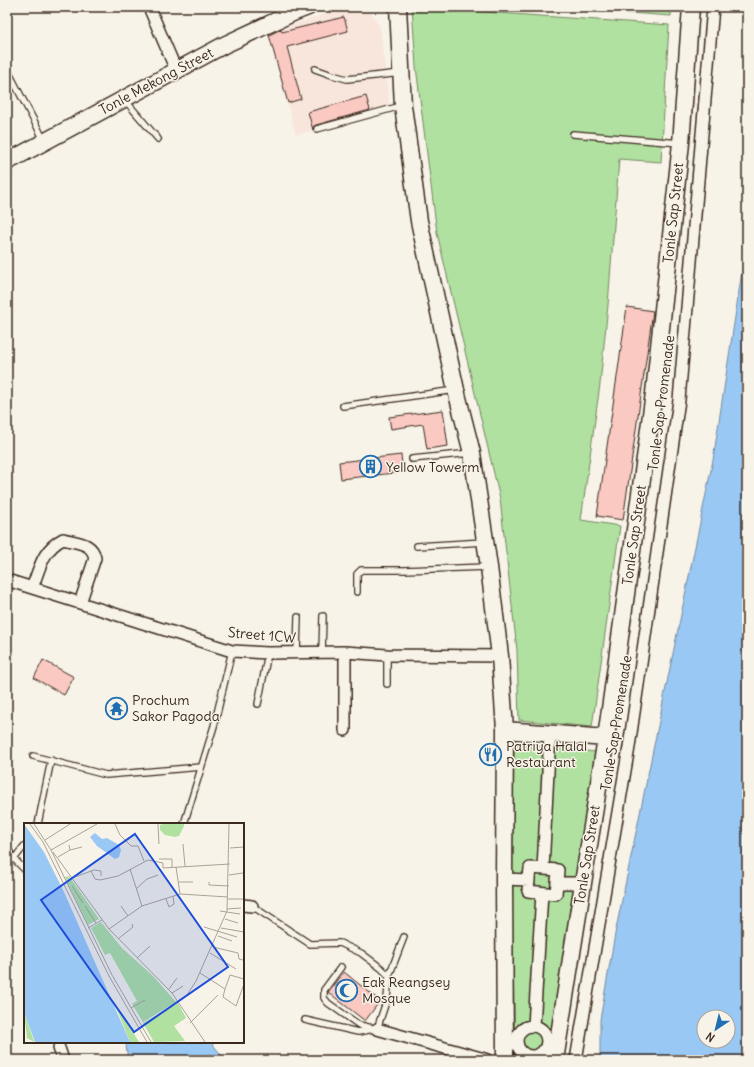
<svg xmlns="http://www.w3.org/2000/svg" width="754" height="1067" font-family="Delius,sans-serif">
<rect width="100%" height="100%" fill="#f7f3e8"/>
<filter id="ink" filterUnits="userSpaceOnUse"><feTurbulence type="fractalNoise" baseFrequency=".025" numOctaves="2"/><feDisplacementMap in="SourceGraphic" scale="8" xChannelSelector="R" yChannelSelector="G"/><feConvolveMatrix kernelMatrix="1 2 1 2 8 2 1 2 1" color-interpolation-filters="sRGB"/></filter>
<g filter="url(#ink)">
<path fill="#f8e6dd" d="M334,11L371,12L380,27L390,109L296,135L268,33Z"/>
<path fill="#b0e1a1" stroke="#768660" d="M412,7L669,25L661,162L619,159L608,305L600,384L581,520L620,526L592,727L519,720L517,650L500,499L437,233L416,67Z
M544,7H671V16Z
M514,744L596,752L549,1060H515L512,908Z"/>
<path fill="#9ac8f5" stroke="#74899f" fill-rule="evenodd" d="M747,239V1060H600V1020L615,934L713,460ZM704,1017H728V1041H704Z
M129,1042H211L225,1060H128L126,1046Z"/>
<path fill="#f9c9c2" stroke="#3b2a1e" d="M344,17L348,31L287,47L301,99L288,103L269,35L281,29L282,32Z
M366,96L370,110L316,125L314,126L313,130L308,112Z
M627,307L653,311L623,520L597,516Z
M443,410L448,446L427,449L423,424L391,429L389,417Z
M401,455L403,472L341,479L339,462Z
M43,660L74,677L64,695L34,678Z
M485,746H495V763L485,762Z
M344,972L380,1001L365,1021L328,992Z"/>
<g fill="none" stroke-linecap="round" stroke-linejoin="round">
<defs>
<path id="lane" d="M7,69L44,140
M315,69L332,75L347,79L401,73
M125,100L158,139
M317,129L401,106
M573,134L680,143
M343,406L455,390
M412,459L471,453
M417,546L484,542
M357,592V574L361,570H404L487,567
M297,653L298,617
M322,653L323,616
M387,655V684
M258,704L268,653
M33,756L106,775L201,767
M38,824L51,760
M184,824L214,726L232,651
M7,838V841
M7,848L14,859L25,870
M14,859L25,845
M252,906L310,944L340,943L361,953L381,968L389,976L387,999L377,1029
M341,967L324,990V998L328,1003L359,1025L377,1029
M389,976L404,937
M305,1020L358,1032L374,1029"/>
<path id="street" d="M149,7L176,70
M7,580L232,651L268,653L345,652L387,655L500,656
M32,588C40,568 42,550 63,539C77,543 92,542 95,558L80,603
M345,652V730
M530,868L558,870L556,894L528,891Z
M543,869L550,733
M504,879L529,880
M557,883H582
M243,905L252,906
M517 1041a15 15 0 1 1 30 0a15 15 0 1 1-30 0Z
M534,1026L542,893
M377,1029L488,1060
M59,1048L63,1060
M576,1060L629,747L679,400L713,7"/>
<path id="secondary" d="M398,7L403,106L419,221L456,390L472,453L489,567L500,656L505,730L504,879L505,1060
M7,162L224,45L295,12L308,7
M505,730L606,738
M555,1060L606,738L654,393L681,143L691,7"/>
</defs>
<use href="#lane" stroke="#3b2a1e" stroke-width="8"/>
<use href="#street" stroke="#3b2a1e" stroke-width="14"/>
<use href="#secondary" stroke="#3b2a1e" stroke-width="19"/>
<use href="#lane" stroke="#f7f3e8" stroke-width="5.5"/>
<use href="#street" stroke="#f7f3e8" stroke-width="11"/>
<use href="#secondary" stroke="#f7f3e8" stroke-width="16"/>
</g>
</g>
<defs>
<symbol id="building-ring" viewBox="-11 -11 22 22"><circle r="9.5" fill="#f7f3e8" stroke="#1f6fb2" stroke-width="1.5"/><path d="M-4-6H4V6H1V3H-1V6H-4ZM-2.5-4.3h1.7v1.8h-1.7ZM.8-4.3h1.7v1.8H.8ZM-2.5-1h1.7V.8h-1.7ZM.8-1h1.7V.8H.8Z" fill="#1f6fb2"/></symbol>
<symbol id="temple-ring" viewBox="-11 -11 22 22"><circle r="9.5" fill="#f7f3e8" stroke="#1f6fb2" stroke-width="1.5"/><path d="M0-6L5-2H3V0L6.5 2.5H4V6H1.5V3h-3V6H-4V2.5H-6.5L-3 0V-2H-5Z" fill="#1f6fb2"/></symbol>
<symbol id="restaurant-ring" viewBox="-11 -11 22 22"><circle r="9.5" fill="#f7f3e8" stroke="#1f6fb2" stroke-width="1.5"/><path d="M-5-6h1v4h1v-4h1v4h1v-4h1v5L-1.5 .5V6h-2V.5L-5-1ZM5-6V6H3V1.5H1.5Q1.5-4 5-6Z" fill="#1f6fb2"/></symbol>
<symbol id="mosque-ring" viewBox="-11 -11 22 22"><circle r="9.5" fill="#f7f3e8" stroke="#1f6fb2" stroke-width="1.5"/><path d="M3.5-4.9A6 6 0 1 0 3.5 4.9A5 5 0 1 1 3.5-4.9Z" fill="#1f6fb2"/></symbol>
</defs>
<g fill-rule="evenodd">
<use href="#building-ring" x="358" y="454" width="25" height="25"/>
<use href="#temple-ring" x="104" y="696" width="25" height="25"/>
<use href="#restaurant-ring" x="478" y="742" width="25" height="25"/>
<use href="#mosque-ring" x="334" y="978" width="25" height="25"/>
</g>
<g text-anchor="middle" stroke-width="3" stroke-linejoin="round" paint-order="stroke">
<g font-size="14" fill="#3b2a1e" stroke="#f7f3e8">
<text transform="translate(156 81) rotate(-28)" y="5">Tonle Mekong Street</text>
<text transform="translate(673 213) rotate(-84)" y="5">Tonle Sap Street</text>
<text transform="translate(661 403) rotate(-83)" y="5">Tonle Sap Promenade</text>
<text transform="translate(634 535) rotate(-82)" y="5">Tonle Sap Street</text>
<text transform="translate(262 635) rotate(5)" y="5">Street 1CW</text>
<text transform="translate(616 723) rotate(-81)" y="5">Tonle Sap Promenade</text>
<text transform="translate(587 855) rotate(-81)" y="5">Tonle Sap Street</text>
</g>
<g font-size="14" fill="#3b2a1e" stroke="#f7f3e8" text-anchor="start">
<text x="386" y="472">Yellow Towerm</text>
<text x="132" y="705">Prochum<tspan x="132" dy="16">Sakor Pagoda</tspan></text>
<text x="506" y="751">Patriya Halal<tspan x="506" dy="16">Restaurant</tspan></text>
<text x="362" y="987">Eak Reangsey<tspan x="362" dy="16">Mosque</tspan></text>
</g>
</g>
<g transform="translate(24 823)">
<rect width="220" height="220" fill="#f7f3e8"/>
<path d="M139,1H160V3L155,13L151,14L141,12L136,7V2ZM45,53L75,96L64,102L41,54ZM77,99L98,125L129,153L152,179L119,199L108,181L113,178L86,130L81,132L67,105ZM90,179L115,219H106ZM154,180L162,195L150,203L161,218L130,219L119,200ZM0,189L10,218V219L3,215Z" fill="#b0e1a1"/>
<path d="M0,1L20,29L40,69L106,219H11L0,189ZM71,10L78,16L83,15L95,22L97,27L95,34L91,36L73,23L66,14Z" fill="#9ac8f5"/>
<path fill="none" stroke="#9ac8f5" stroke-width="2" d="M0,142L41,219"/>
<path fill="none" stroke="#aca397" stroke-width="1" d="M6,1L19,19L85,153L123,219M10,1L27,27L88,152L127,219M91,1L96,12L107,23H114L120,38M134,1L135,21M21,17L46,1M159,21L161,43M206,25L220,24M27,27L73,1M46,27L58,24M29,29L85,106L148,170L181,219M34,34L46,27L45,22M135,36H148V44M152,44L156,71M106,46L118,83M67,48L71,56L76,57L94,53L124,37L139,40V45L206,41M205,52L219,50M48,55L70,47L77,48V53M155,59H169M185,59V62L205,63M48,63L59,80M112,66L123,56L134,52M142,76L145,84L150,81L149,73M204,76H220M61,83L72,100M97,83L104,93M203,86L217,85M196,88L216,91M201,96L214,100M180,104L213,114M64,105L78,97M197,105L220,109M85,106L118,83L156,71L204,74M194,113L208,118M94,116L109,104L108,101M189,124L214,130L215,136L219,137M186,130L212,146M113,135L126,123M176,150L201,166L199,174L212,183L220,161M145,166L153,155M201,166L206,152L220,156M148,170L159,163M154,178L163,172L172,158L203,88L205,1M107,185L121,177M166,200L194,172"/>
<path fill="#1d4ed8" fill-opacity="0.15" stroke="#1d4ed8" stroke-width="2" d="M111,11L204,144L110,209L17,77Z"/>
<rect width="220" height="220" fill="none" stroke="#3b2a1e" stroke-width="2"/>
</g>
<rect width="754" height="1067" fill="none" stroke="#f7f3e8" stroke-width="24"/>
<rect x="12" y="12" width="730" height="1043" fill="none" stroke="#3b2a1e" stroke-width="1.5" filter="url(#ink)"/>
<g transform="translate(716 1029) rotate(215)"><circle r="19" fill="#f7f3e8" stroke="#aca397"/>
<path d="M0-3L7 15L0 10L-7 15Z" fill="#1f6fb2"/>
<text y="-6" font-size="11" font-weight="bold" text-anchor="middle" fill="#3b2a1e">N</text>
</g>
</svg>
